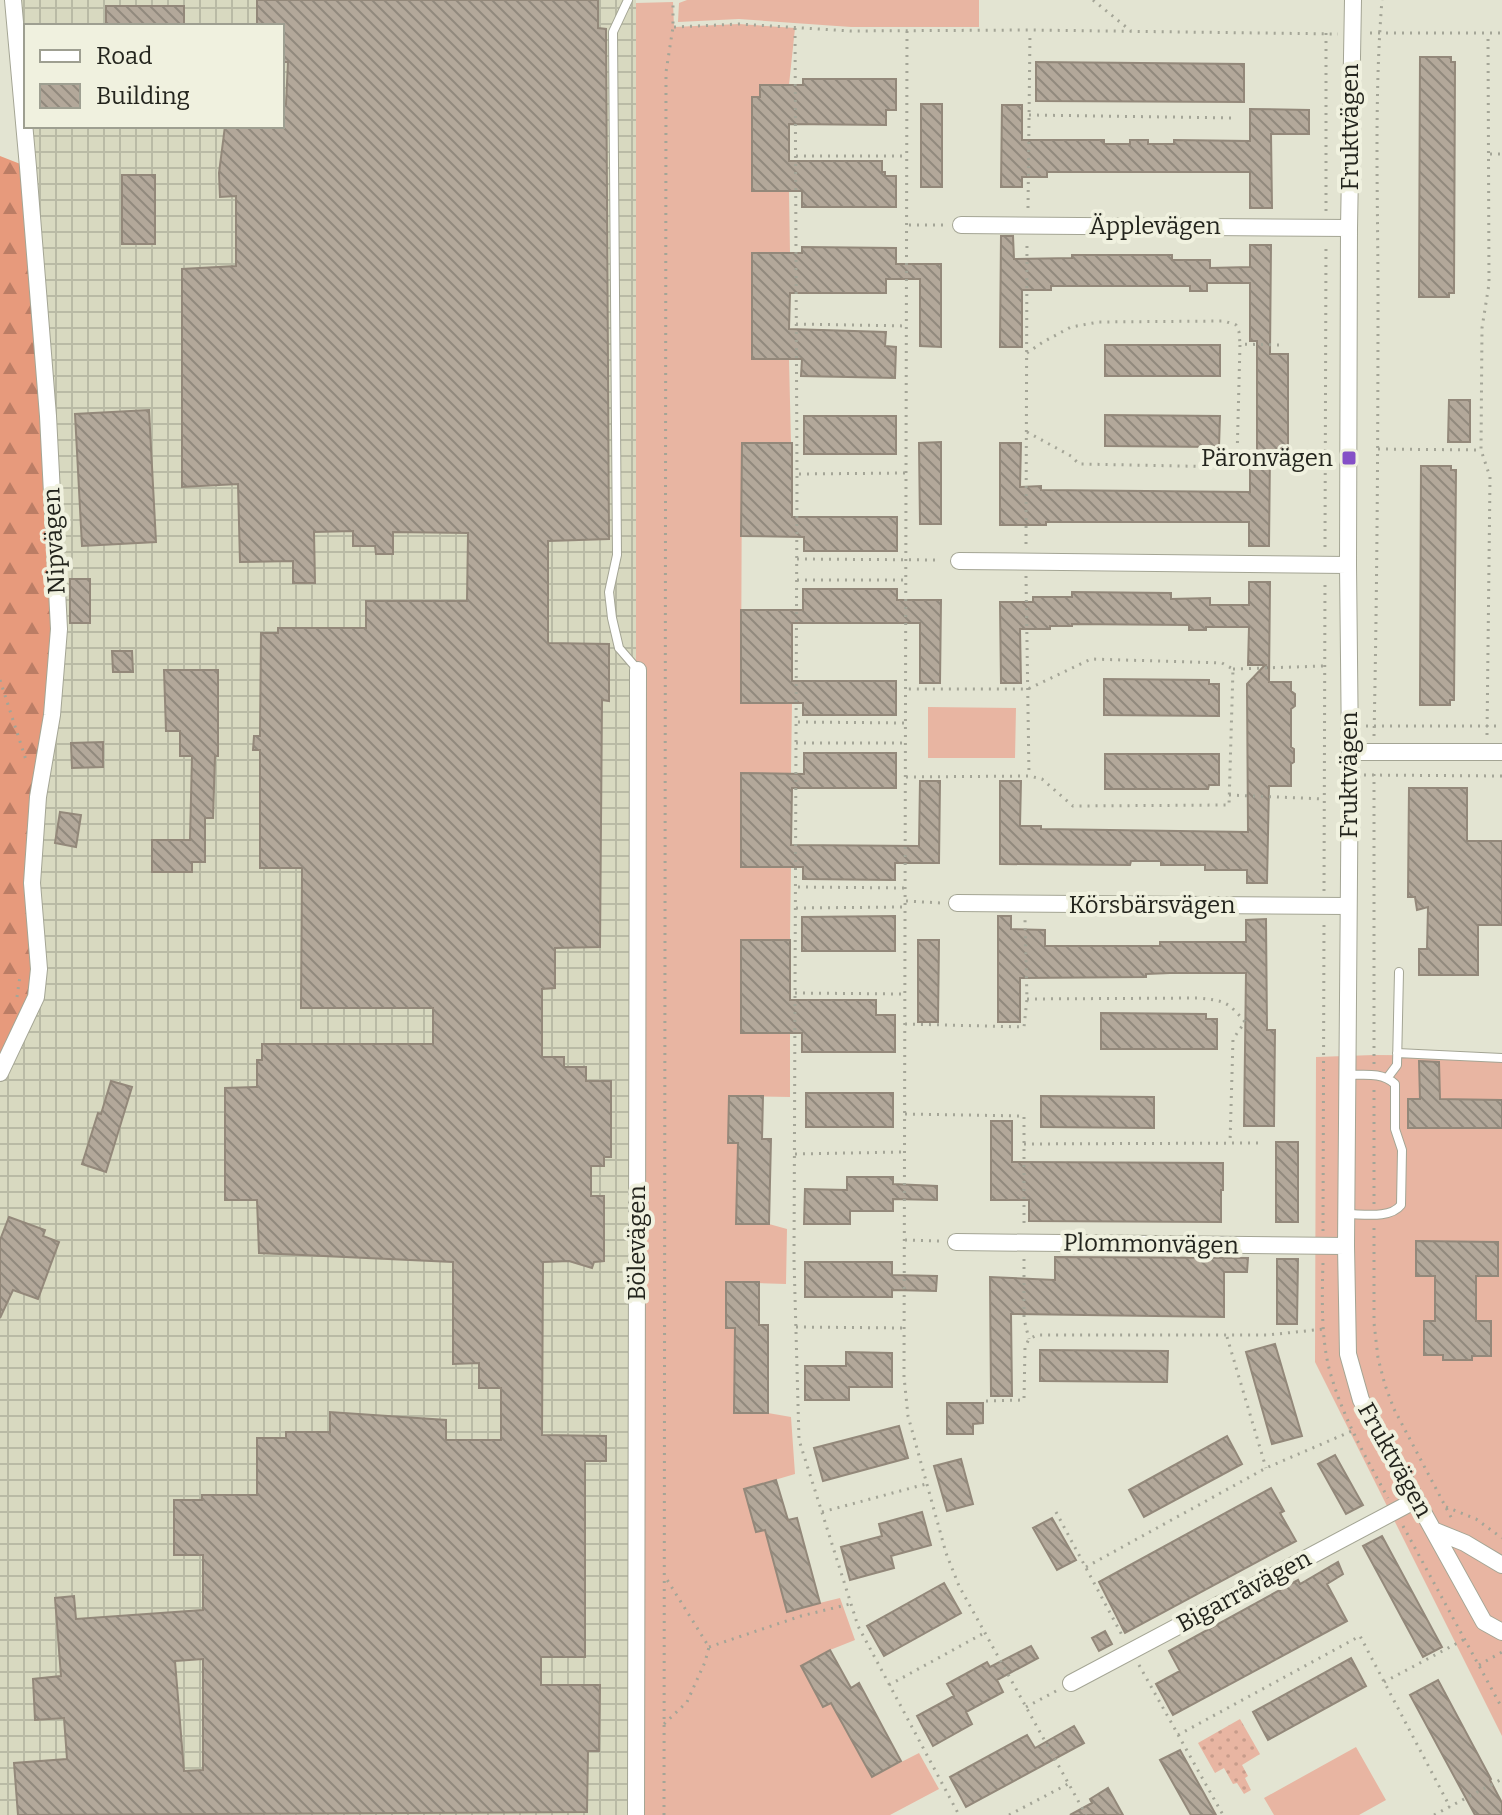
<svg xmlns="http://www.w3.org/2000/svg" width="1502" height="1815" font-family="Bitter,serif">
<defs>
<pattern id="industrial-grid" width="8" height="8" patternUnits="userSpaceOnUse" patternTransform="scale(2)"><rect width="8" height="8" fill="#d8d9c0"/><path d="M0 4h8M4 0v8" fill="none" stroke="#b9baa5"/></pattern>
<pattern id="forest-firs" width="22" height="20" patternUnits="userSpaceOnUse" patternTransform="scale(2)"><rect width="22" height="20" fill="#e79a7c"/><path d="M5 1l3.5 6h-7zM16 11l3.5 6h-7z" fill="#bb7d65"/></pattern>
<pattern id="park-dots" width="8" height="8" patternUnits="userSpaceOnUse" patternTransform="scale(2)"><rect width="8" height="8" fill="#e8b5a2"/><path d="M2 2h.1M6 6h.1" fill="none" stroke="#c79c8b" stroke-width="1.8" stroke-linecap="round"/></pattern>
<pattern id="building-back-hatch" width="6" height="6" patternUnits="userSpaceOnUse" patternTransform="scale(2)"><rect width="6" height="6" fill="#b3a89a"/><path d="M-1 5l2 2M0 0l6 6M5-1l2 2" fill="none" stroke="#91897d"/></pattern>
</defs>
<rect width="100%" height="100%" fill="#e3e4d2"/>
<path fill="url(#industrial-grid)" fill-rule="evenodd" d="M13,0H636V1815H0V1073L32,883L52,715ZM26,26H282V126H26Z"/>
<path fill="#e8b5a2" d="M687,0H979V27H851L739,19L678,22L679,3Z
M673,2L674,27L739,24L795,28L789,85H761L760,97L752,98V190L789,191L790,253H752V358L789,359L791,444H742L741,702L792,701L791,774L742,773L791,865L790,940H741V1033H777L790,1031V1097L729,1096L738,1143L737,1223L769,1224L787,1229L786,1284L727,1282L726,1327L735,1328L734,1413H768L791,1417L795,1474L744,1489L756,1532L765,1530L787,1611L840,1598L855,1640L830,1650L801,1666L822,1706L831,1703L872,1777L919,1753L939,1789L890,1815H636V3Z
M928,707L1016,708L1015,758H928Z
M1374,1055L1502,1056V1736L1315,1362L1316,1057Z
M1356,1747L1386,1800L1359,1815H1274L1264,1798Z"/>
<path fill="url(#forest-firs)" d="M0,156L28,167L59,629L38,797L39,969L0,1073Z"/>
<path fill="url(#park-dots)" d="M1240,1719L1260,1754L1242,1765L1248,1776L1245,1778L1251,1790L1244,1794L1237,1783L1233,1784L1224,1768L1215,1773L1198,1743Z"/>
<path fill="url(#building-back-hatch)" stroke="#93887a" stroke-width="2" fill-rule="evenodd" d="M257,0H598V28L606,29L609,539L548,541V643L609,644V701L602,700L600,947L555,948V988L542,989V1057H564V1067H586V1081H611V1157H604V1166H591V1196H604V1261L594,1262L592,1268L569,1261L543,1262L542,1435L606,1436V1461H585V1657H541V1685H600L599,1751H588L587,1812L18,1815L14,1763L67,1759L64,1718L35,1720L33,1679L61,1676L55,1598L74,1596L76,1619L203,1610V1555H174V1500H202V1495H257V1438H286V1432H330V1412L446,1420V1440H501V1388H479V1363L453,1364V1262L259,1253L257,1200H225V1088L257,1087V1060H262V1044H433V1008H301L302,868H260V750H253L254,736H260L261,633H278V628H366V601H467L468,533L393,532V554H376L375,546H353V531L314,532L315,583H293V561L240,562L238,484L182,487V269L236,266V196L220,197L219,173L225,126H282V104H286L288,62H282V26H257ZM203,1659V1770L184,1771L175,1661Z
M106,6H184V26H106Z
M1420,57H1451V62H1455L1454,293H1449V297H1419Z
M1036,62L1244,64V102L1036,101Z
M803,79H896V110H886V125L789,124V161H882V172H885V176H896V207H802V191H752V97H760V85H803Z
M921,104H942V187H921Z
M1002,105H1022V140H1104V144H1130V140H1148V144H1174V140L1250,141V109L1309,110V134H1271L1272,208H1250V172H1047V177H1022V187H1001Z
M122,175H155V244H122Z
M1001,236H1013L1014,259L1072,258V255H1172V260H1210V268L1250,267V245H1271L1270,354H1288V452H1270L1269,546H1249V522H1046V525H1000V443H1021L1020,487L1041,486V490L1250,492V463L1257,464V341H1250V283H1207V291H1190V286H1051V290H1022V347H1000Z
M802,247L896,248V264H941V347L920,346V279H886V293H790L789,329L886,332L885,346L896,347L895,378L801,376L802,359H752V253H802Z
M1105,345H1220V376H1105Z
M1449,400H1470V442H1448Z
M149,410L156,542L82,546L75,414Z
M1105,415L1220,416L1219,447L1105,446Z
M804,416H896V454H804Z
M941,442V524H920L919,443Z
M742,443H792V517H897V551H804V537L741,536Z
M1421,466H1451V470H1456L1454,700H1450V705H1420Z
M70,579H90V623H70Z
M1249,582H1270L1269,682H1291V691L1295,694V706L1291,709V747L1294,749V762L1291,764V786H1269L1267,883H1247V870H1205V865H1161V861H1131L1130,865L1000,864V781H1021L1020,826H1041V829L1248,832L1247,684L1265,665H1248L1249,627H1206V630H1189V625L1072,624V626H1050V629H1020L1021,683H1001L1000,602H1033V597H1072V592L1171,593V599L1210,598V605H1249Z
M803,589H897V600H941L940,683H920V623H792V681H896V715H803V703H741V610H803Z
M112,651H132L133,672H113Z
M164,670H218V756H215L213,818H205V862H192V872H152V840H190L192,756H180V731H166Z
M1104,679L1209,680V684H1219V716L1104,715Z
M103,742V767L72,768L71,743Z
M804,753H896V788H792L791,845L919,846L920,781H940L939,863H895V880L803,879V867H741V773L804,774Z
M1105,754H1219V785H1209L1208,789H1105Z
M1409,788H1467V841H1502V925H1478V975H1419V949H1427L1428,907L1417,910L1415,897H1408Z
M60,812L81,815L76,847L55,843Z
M895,916V951H802V917Z
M998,916H1011V929L1045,930V946H1160V942H1246V920L1266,919L1267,1030H1275L1274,1126H1244L1246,973H1170L1146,974V977L1020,978V1022H998Z
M741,940H790V1000H876V1015H895V1052H802V1033H741Z
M918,940H939L938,1022H918Z
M1101,1013L1206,1014V1019H1217V1049H1101Z
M1419,1061L1439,1062L1440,1099L1502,1100V1128H1408V1099H1420Z
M111,1081L132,1087L106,1172L82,1164L98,1113L101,1114Z
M806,1093H893V1127H806Z
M729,1096H763L762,1139H771L769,1224H736L738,1143H728Z
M1041,1096L1154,1097V1128L1041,1127Z
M991,1121H1012V1162L1223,1163V1190H1221V1222L1029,1221V1200H991Z
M1276,1142H1298V1222H1276Z
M847,1177H893V1184L937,1186V1200L893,1199V1211H850V1224H804L805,1189L847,1190Z
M9,1217L45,1230L43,1236L59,1242L38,1299L13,1290L0,1318V1240Z
M1416,1241L1498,1242V1276H1476V1321H1491V1356H1472V1360H1443V1355H1424V1321H1435V1276H1416Z
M1055,1257L1248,1258L1247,1272H1224V1317L1011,1314L1012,1396H991L990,1277L1055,1280Z
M1277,1259H1298L1297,1324H1277Z
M805,1262H892V1275L937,1276L936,1291L892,1290V1297H805Z
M726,1282H759V1325H768V1413H734L735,1328H726Z
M1275,1344L1302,1436L1272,1444L1246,1352Z
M1040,1350L1168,1351L1167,1382L1040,1381Z
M846,1352L892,1353V1387H849V1400H805V1366H846Z
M947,1403H983V1423L973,1424V1434H947Z
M899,1426L908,1458L823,1481L814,1448Z
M1227,1436L1242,1464L1144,1517L1129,1490Z
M1335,1455L1363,1505L1346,1514L1318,1464Z
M961,1459L973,1504L947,1511L934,1466Z
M776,1480L788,1520L797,1518L820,1603L787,1612L765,1530L756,1532L744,1489Z
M1271,1488L1284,1511L1280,1513L1296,1541L1125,1633L1099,1582Z
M922,1512L931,1545L891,1556L894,1568L850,1580L841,1547L882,1536L879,1524Z
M1052,1518L1076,1560L1057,1570L1033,1528Z
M1382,1536L1442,1647L1423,1657L1363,1546Z
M1338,1562L1343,1574L1327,1584L1347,1621L1173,1715L1156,1684L1180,1671L1169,1651L1298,1580L1300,1584Z
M944,1583L961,1613L884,1656L867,1626Z
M1105,1631L1112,1644L1099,1651L1092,1638Z
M1031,1646L1038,1658L997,1680L1003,1692L966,1712L972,1724L933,1746L917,1716L954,1696L947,1684L987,1662L990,1667Z
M830,1650L851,1688L859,1683L901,1761L872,1777L831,1703L823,1707L801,1666Z
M1351,1658L1366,1686L1268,1740L1253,1712Z
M1438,1680L1491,1779L1490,1780L1502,1803V1815H1475L1410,1695Z
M1074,1726L1084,1743L966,1807L950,1777L1027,1735L1035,1748Z
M1180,1750L1216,1815H1191L1160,1760Z
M1108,1788L1123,1815H1070L1092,1803L1090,1799Z"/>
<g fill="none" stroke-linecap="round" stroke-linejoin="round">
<defs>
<path id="service" d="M628,0L613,32L617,555L609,592L612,618L619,648L638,670
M1397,1053L1502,1058
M1388,1077L1397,1065L1399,972
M1347,1214C1363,1214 1390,1219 1401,1205L1402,1150L1395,1129V1084C1382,1072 1365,1075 1348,1075"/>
<path id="minor" d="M1353,0L1349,228L1348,565L1350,752L1346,1246L1348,1354L1361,1400L1484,1622L1502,1632
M961,225L1349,228
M959,561L1348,565
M1350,752H1502
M957,903L1347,906
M0,1073L36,997L39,969L32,883L38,797L52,715L59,629L48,416L28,167L13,0
M956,1242L1346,1246
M1433,1530L1465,1543L1502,1565
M1071,1683L1416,1500
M636,1815L638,670"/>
</defs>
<use href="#service" stroke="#a4a594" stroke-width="10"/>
<use href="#minor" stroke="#a4a594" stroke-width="18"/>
<path stroke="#a4a597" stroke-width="3" stroke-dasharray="2 6" stroke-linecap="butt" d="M1093,0L1131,31
M674,27L739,24L851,31L1030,30L1338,34
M795,28L797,481L794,1260L799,1440L858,1626L959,1815
M907,31L904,1377L908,1416L946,1553L959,1586L1086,1815
M1370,33H1502
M1029,115L1236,118
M1490,154H1502
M796,156H908
M1028,208L1030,32
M1326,211V33
M909,225H945
M796,324L907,326
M1279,345L1240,344L1237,459L1280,460
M1027,353L1043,342L1071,327L1099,322L1224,321L1236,325L1239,332L1240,344
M1027,432L1071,456L1079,464L1232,467L1237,459
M1378,449L1481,450
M799,474L907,473
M1026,544L1027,240
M1325,547L1326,243
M797,559L941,560
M1026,576L1029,776
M797,580H905
M1233,669L1324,666
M0,680L26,760
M798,722L906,723
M1366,726H1502
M1487,735L1490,477L1481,450L1482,328L1489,284L1488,33
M1374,736C1377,590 1378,444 1378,298C1378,199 1374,99 1382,0
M796,743H905
M1364,775L1502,776
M906,777L1029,776L1042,779L1073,806L1229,805L1233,669L1222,663L1091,659L1028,689H906
M1229,795L1324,799
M798,887L906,888
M1324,891L1325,583
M906,901L942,903
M796,908L904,907
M795,993L904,994
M17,997L20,976
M1027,999L1199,998C1226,1001 1228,1002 1245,1022L1233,1039L1230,1143
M905,1024L1024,1027L1027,999L1025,920
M1374,1064V768
M905,1114L1024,1116V1228
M1024,1144L1258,1143
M795,1154L903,1152
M1374,1204V1088
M1374,1228V1323L1378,1358L1385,1385L1394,1409L1452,1519
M1323,1231L1324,923
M905,1240L940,1241
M1024,1259V1319L1029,1339
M1323,1263C1322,1295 1321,1337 1329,1368C1341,1414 1365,1456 1388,1498
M796,1327L904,1328
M1227,1337L1266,1468
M986,1401L1024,1400L1025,1347L1029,1339L1037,1335H1268L1324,1329
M1446,1507L1476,1519L1502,1538
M822,1512L926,1484
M1056,1512L1123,1637
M1403,1526L1502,1708
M1086,1567L1266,1468L1352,1431
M709,1647L801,1616L850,1604
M1139,1665L1223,1815
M1479,1665L1502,1652
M1384,1682L1465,1639
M889,1685L984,1633
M1026,1707L1058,1690
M664,1724L687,1702L705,1662L709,1647L666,1578
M1178,1735L1360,1636L1450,1807
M664,1815L666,72L673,27V0
M1009,1815L1068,1784
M1434,1815L1502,1779"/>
<use href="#service" stroke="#fff" stroke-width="8"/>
<use href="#minor" stroke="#fff" stroke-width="16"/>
</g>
<rect fill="#8550c7" stroke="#f0f1df" stroke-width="3" x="1341" y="450" width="16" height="16" rx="4"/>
<g text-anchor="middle" stroke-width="8" stroke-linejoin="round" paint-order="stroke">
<g font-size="24" fill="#23241d" stroke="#f0f1df">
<text transform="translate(1350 127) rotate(-90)" y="8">Fruktvägen</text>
<text x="1155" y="234">Äpplevägen</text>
<text transform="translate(54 541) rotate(-93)" y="8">Nipvägen</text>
<text transform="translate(1349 775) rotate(-90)" y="8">Fruktvägen</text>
<text x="1152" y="913">Körsbärsvägen</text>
<text transform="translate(637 1243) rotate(-90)" y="8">Bölevägen</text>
<text transform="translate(1151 1244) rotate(1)" y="8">Plommonvägen</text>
<text transform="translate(1395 1460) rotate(61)" y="8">Fruktvägen</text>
<text transform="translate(1244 1591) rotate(-28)" y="8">Bigarråvägen</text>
</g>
<g font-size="24" fill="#23241d" stroke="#f0f1df" text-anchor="end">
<text x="1333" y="466">Päronvägen</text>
</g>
</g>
<rect x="24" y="24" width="260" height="104" fill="#f0f1df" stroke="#9e9f91" stroke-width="2"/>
<rect x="40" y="50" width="40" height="12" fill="#ffffff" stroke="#9e9f91" stroke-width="2"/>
<text x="96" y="64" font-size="24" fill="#23241d">Road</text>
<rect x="40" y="84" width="40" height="24" fill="url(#building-back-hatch)" stroke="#9e9f91" stroke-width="2"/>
<text x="96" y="104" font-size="24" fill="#23241d">Building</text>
</svg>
